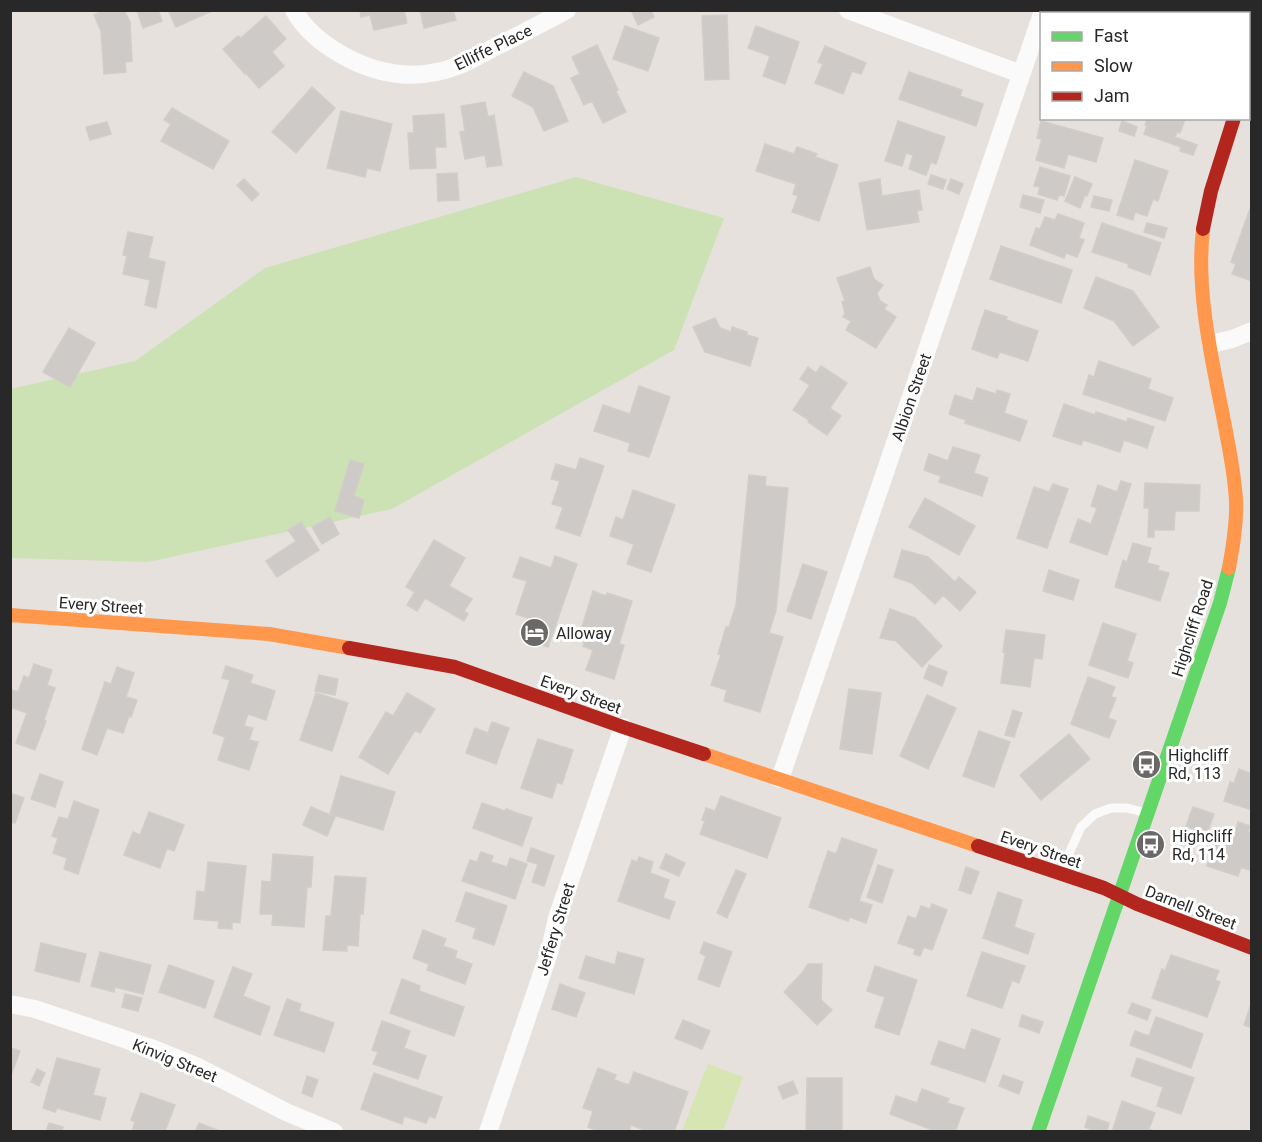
<svg xmlns="http://www.w3.org/2000/svg" width="1262" height="1142" font-family="Roboto,sans-serif">
<rect width="100%" height="100%" fill="#e6e1dd"/>
<path fill="#cce2b5" d="M576,177L724,218L674,350L392,509L148,562L11,558L10,389L135,361L265,268Z"/>
<path fill="#d7e5b3" d="M708,1064L743,1077L723,1131H682Z"/>
<path fill="#cecac7" stroke="#d1cdc9" stroke-width="1.5" d="M105,10H124L130,22L132,61L125,62L126,72L104,74L101,31L94,15Z
M137,10H158L162,21L143,28Z
M168,10H214L176,27Z
M360,10H404L407,23L374,30L370,15L361,17Z
M420,10H453L456,20L424,28Z
M631,10H651L654,17L638,25Z
M727,15L729,79L705,80L702,16Z
M266,16L286,39L272,52L284,66L259,88L246,73L245,74L223,49L238,36L241,38Z
M625,26L659,38L648,71L613,59Z
M756,26L799,42L785,84L763,76L770,56L748,48Z
M597,45L618,90L616,91L626,112L603,123L592,101L584,105L571,78L580,74L572,57Z
M825,46L866,63L861,74L852,71L843,94L815,83L823,64L818,62Z
M524,72L553,86L568,121L544,131L533,107L512,96Z
M909,72L962,90L960,96L983,104L976,126L899,99Z
M312,87L335,108L296,153L272,132Z
M485,102L488,117L494,115L502,165L487,167L485,155L465,159L460,132L465,131L461,106Z
M172,108L229,141L213,169L161,141L171,124L164,120Z
M341,111L392,124L380,171L367,168L365,177L327,168Z
M444,114L446,147H435L436,168L410,169L408,133H414L413,116Z
M1148,118L1185,119L1180,133L1177,132L1175,137L1197,145L1193,155L1180,151L1181,147L1144,134L1147,126L1145,125Z
M898,121L945,137L936,164L931,162L926,175L909,169L913,155L906,153L902,166L885,161Z
M1041,121L1103,138L1096,162L1068,154L1064,168L1036,160L1042,139L1037,138Z
M1122,121L1137,127L1134,136L1119,131Z
M107,122L111,134L90,140L86,127Z
M765,144L794,154L797,147L817,154L815,157L838,165L819,221L792,212L798,196L793,194L796,184L756,171Z
M1135,160L1168,171L1158,201L1153,199L1147,216L1135,212L1133,220L1117,215Z
M1040,167L1070,176L1064,196L1059,195L1057,200L1038,194L1040,187L1034,186Z
M457,173L459,200L438,201L437,174Z
M931,175L946,180L943,189L928,184Z
M1075,177L1092,184L1087,196L1085,195L1080,208L1065,201Z
M244,179L259,194L252,201L237,185Z
M880,179L882,196L919,190L922,210L917,211L919,222L867,230L859,183Z
M951,179L963,184L959,194L947,189Z
M1023,195L1044,200L1040,213L1020,207Z
M1094,196L1112,200L1109,211L1091,207Z
M1252,203V281L1232,274L1236,264L1231,262Z
M1058,214L1084,223L1079,238L1084,240L1077,257L1066,253L1064,258L1030,245L1036,228L1040,229L1045,217L1055,220Z
M1102,223L1161,243L1150,275L1128,267L1129,264L1092,252Z
M1147,223L1167,228L1164,238L1144,232Z
M128,232L153,237L148,258L165,262L156,308L145,305L150,280L123,274L127,256L123,255Z
M1001,246L1072,270L1061,303L990,279Z
M870,267L874,279L883,285L877,293L880,301L887,305L884,309L896,317L876,348L846,330L851,321L843,317L845,313L842,302L845,301L837,278Z
M1096,277L1133,291L1159,327L1133,346L1114,321L1084,308Z
M985,310L1007,317L1006,320L1038,331L1028,361L1000,352L997,358L972,349Z
M715,318L720,328L731,332L732,327L747,332V335L758,338L750,366L705,352L693,327Z
M69,328L95,343L70,387L43,372Z
M1099,361L1151,379L1148,389L1173,398L1165,421L1083,394L1089,375L1094,377Z
M821,366L847,383L830,408L841,416L827,435L808,422L809,420L793,410L810,385L800,379L808,367L816,373Z
M639,386L670,397L649,457L628,451L630,443L594,431L603,405L630,414Z
M977,388L996,394L997,390L1010,394L1004,413L1027,421L1020,441L965,423L966,420L949,414L955,395L973,401Z
M1064,404L1095,415L1096,412L1127,422L1128,418L1154,427L1147,448L1124,440L1120,452L1083,440L1081,445L1053,436Z
M953,447L980,455L974,473L988,478L982,496L939,482L941,476L924,470L929,454L948,461Z
M580,458L604,466L580,536L556,528L563,507L552,504L560,481L551,479L556,464L576,470Z
M350,460L364,464L354,496L364,500L359,518L335,511Z
M749,475L766,477L765,486L788,488L776,610L769,633L783,637L760,712L724,701L727,690L711,685L721,655L718,654L726,627H729L736,605Z
M1121,481L1131,484L1107,555L1070,542L1078,519L1091,524L1097,508L1091,506L1098,485L1117,492Z
M1145,483L1200,485L1199,511H1175L1174,530H1154V537H1148L1149,508H1144Z
M1053,484L1068,489L1047,548L1017,538L1034,487L1049,492Z
M633,490L675,505L651,572L627,564L634,544L610,536L616,517L623,520Z
M925,498L975,526L959,555L909,527Z
M330,517L339,534L322,544L312,527Z
M301,522L319,550L277,577L266,561L296,541L288,530Z
M434,540L465,558L449,586L472,599L464,611L468,614L464,621L425,598L417,611L407,605L415,592L406,587Z
M1133,543L1151,548L1147,563L1159,566L1158,570L1169,573L1160,601L1115,587L1123,560L1127,562Z
M902,550L928,557L955,582L959,577L976,592L960,611L943,595L935,604L912,583L894,577Z
M555,556L577,564L548,647L521,638L528,618L516,614L527,581L513,577L520,557L551,568Z
M803,564L827,572L811,619L787,611Z
M1049,570L1079,580L1073,600L1043,591Z
M593,591L606,596L607,593L632,601L619,644L624,645L614,679L586,670L593,650L583,646L589,629L582,627Z
M890,609L915,618L942,646L922,667L896,641L880,638Z
M1103,623L1136,634L1127,661L1133,663L1128,678L1089,665Z
M1006,630L1045,635L1042,659L1034,658L1030,687L1001,683L1005,653L1003,652Z
M34,664L52,670L47,685L55,688L44,720L46,721L35,750L16,743L27,713L10,707L12,690L18,692L24,676L29,678Z
M929,665L947,672L942,686L924,678Z
M226,666L253,675L250,683L275,691L266,720L248,714L244,726L253,728L249,740L258,742L249,770L218,760L225,737L213,733L230,680L222,678Z
M117,667L134,673L126,697L137,700L131,717L129,716L123,733L107,728L97,755L82,749L105,682L111,684Z
M319,675L338,679L335,695L315,691Z
M1088,677L1115,687L1111,697L1116,698L1108,718L1116,721L1109,738L1071,724Z
M849,689L881,693L872,754L840,749Z
M316,693L348,703L332,751L300,740Z
M407,693L435,709L420,733L415,730L388,774L359,757L386,712L393,716Z
M927,695L956,708L928,769L900,756Z
M1013,710L1022,713L1014,737L1005,735Z
M492,722L509,728L496,764L466,753L475,728L488,733Z
M979,731L1010,742L994,787L963,776Z
M1069,734L1090,759L1041,800L1020,775Z
M538,739L573,750L562,784L557,782L552,798L521,788Z
M1239,769L1252,774V810L1224,801L1230,782L1234,783Z
M40,774L63,782L55,807L31,799Z
M341,776L395,792L383,830L330,814Z
M10,793L24,798L15,823L10,822Z
M721,796L781,818L767,858L700,834L705,821L702,820L706,808L715,811Z
M74,801L99,810L78,874L64,869L67,858L53,853L58,838L52,836L59,817L68,819Z
M482,803L505,811L506,809L532,818L522,846L473,828Z
M311,807L335,817L327,836L303,825Z
M1193,807L1214,814L1207,834L1186,826Z
M149,812L184,825L174,851L167,848L160,868L124,855L133,832L140,835Z
M1238,822L1250,826L1248,832L1252,833V871L1241,867L1238,876L1207,866L1217,835L1233,840Z
M842,838L877,850L859,901L872,905L866,923L850,917L848,921L809,907L828,851L836,854Z
M531,848L554,856L544,886L532,882L538,864L527,861Z
M481,852L493,856L491,862L507,867L510,858L527,864L515,899L462,881L470,860L477,862Z
M273,854L313,857L311,887H307L304,927L272,925L273,914H260L262,881L271,882Z
M666,854L685,863L679,876L660,868Z
M639,857L653,862L650,873L669,880L663,898L675,902L669,919L618,901L632,860L637,862Z
M208,862L246,866L240,923L232,922V929L218,928L219,921L194,919L197,891L205,892Z
M878,865L893,870L882,903L867,897Z
M966,867L979,872L971,894L959,890Z
M736,870L746,874L727,918L717,913Z
M335,876L366,878L363,914H360L358,946L347,945V951L323,950L326,916H331Z
M466,892L507,906L494,945L473,938L476,928L456,921Z
M998,892L1022,900L1014,927L1034,934L1028,954L983,938Z
M932,904L947,910L932,950L924,947L920,956L914,954L915,949L898,943L908,916L916,919L921,906L930,909Z
M423,930L446,939L443,946L457,951L455,958L472,964L465,984L427,970L429,964L413,958Z
M704,942L732,952L719,987L698,979L706,956L700,953Z
M41,943L86,954L79,982L35,971Z
M100,952L151,965L143,994L115,987L114,992L91,986Z
M618,952L644,959L634,994L579,978L586,956L615,965Z
M982,952L1025,966L1019,983L1012,980L1002,1008L967,996Z
M1171,955L1219,971L1215,980L1220,982L1207,1017L1152,998L1162,969L1165,971Z
M808,964H822L821,1000L832,1010L817,1025L784,992L802,973Z
M169,965L214,981L205,1008L159,992Z
M875,966L917,980L899,1035L875,1027L885,997L867,991Z
M233,967L252,974L243,996L270,1007L260,1035L214,1017Z
M402,979L420,986L419,991L464,1007L454,1036L390,1013Z
M560,984L585,993L576,1017L552,1009Z
M125,994L142,998L138,1011L122,1007Z
M287,999L301,1004L299,1011L334,1023L324,1052L274,1035Z
M1252,1001V1028L1244,1025Z
M1132,1003L1151,1010L1147,1020L1128,1013Z
M1022,1015L1043,1022L1039,1033L1019,1026Z
M1156,1017L1203,1034L1191,1068L1130,1045L1135,1031L1149,1036Z
M683,1020L710,1031L702,1049L675,1038Z
M382,1021L410,1031L404,1048L426,1056L418,1079L373,1064L378,1052L372,1050Z
M972,1029L1000,1039L985,1082L931,1064L939,1041L965,1050Z
M10,1048L20,1051L10,1078Z
M57,1058L100,1069L93,1095L106,1098L100,1120L57,1108L55,1112L43,1108Z
M1137,1058L1194,1078L1181,1114L1157,1106L1163,1087L1131,1076Z
M598,1068L616,1075L614,1080L629,1085L634,1072L688,1092L674,1132H650L631,1125L629,1132H601L588,1127L593,1111L583,1108Z
M37,1069L45,1073L39,1086L31,1082Z
M374,1073L442,1097L435,1118L429,1116L426,1123L404,1116L402,1124L361,1109Z
M1003,1075L1023,1082L1019,1094L999,1086Z
M307,1076L318,1080L312,1097L302,1093Z
M807,1078H842V1132H806Z
M793,1081L798,1093L783,1099L778,1087Z
M922,1089L949,1099L947,1103L964,1108L955,1132H938L890,1114L896,1096L917,1103Z
M141,1093L175,1105L165,1131L162,1129L161,1132H132L135,1122L131,1120Z
M1122,1101L1155,1113L1149,1129L1156,1132H1112Z
M1088,1116L1109,1123L1107,1132H1097L1085,1127Z
M49,1123L63,1127L62,1132L46,1131Z
M199,1123L222,1132H195Z"/>
<g fill="none" stroke-linecap="round" stroke-linejoin="round">
<path stroke="#fbfafa" stroke-width="9" d="M1061,871L1081,827L1095,814L1111,808H1127L1147,813"/>
<path stroke="#fbfafa" stroke-width="18" d="M294,10C305,31 324,45 344,56C382,77 420,81 460,65C471,60 482,54 493,48C518,36 542,23 567,10
M848,10L1021,74
M1211,344L1232,339L1252,331
M780,779L1042,14
M10,1004L35,1009L154,1049L196,1066L286,1112L334,1132
M488,1132L550,950L557,918L623,727"/>
<path stroke="#63d668" stroke-width="14" d="M1248,74L1252,64
M1038,1132L1220,603L1229,568"/>
<path stroke="#ff974d" stroke-width="14" d="M1203,229C1195,297 1215,371 1227,437C1231,458 1235,479 1236,501C1237,523 1233,546 1229,568
M10,615L269,634L349,648
M704,754L978,846"/>
<path stroke="#b3261e" stroke-width="14" d="M1203,229L1211,191L1234,118
M349,648L455,667L623,727L704,754
M978,846L1104,888L1137,904L1252,948"/>
</g>
<defs>
<symbol id="hotel-disc" viewBox="-11 -11 22 22"><circle r="9.5" fill="#6a6967" stroke="#fff"/><path d="M-6-4.5h1.5V1H6V5H4.5V3h-9V5H-6ZM-4 0a1.8 1.8 0 1 1 3.6 0ZM.5 0V-2.5h3Q6-2.5 6 0Z" fill="#fff"/></symbol>
<symbol id="bus-disc" viewBox="-11 -11 22 22"><circle r="9.5" fill="#6a6967" stroke="#fff"/><path d="M-5-6H5V4H4V6H2V4H-2V6H-4V4H-5ZM-3.5-4V0h7V-4ZM-3.5 1.2v1.5H-2V1.2ZM2 1.2v1.5H3.5V1.2Z" fill="#fff"/></symbol>
</defs>
<g fill-rule="evenodd">
<use href="#hotel-disc" x="518" y="616" width="33" height="33"/>
<use href="#bus-disc" x="1130" y="748" width="33" height="33"/>
<use href="#bus-disc" x="1134" y="828" width="33" height="33"/>
</g>
<g text-anchor="middle" stroke-width="6" stroke-linejoin="round" paint-order="stroke">
<g font-size="16" fill="#282828" stroke="#fff">
<text transform="translate(493 47) rotate(-26)" y="6">Elliffe Place</text>
<text transform="translate(911 397) rotate(-71)" y="6">Albion Street</text>
<text transform="translate(101 605) rotate(4)" y="6">Every Street</text>
<text transform="translate(1192 628) rotate(-72)" y="6">Highcliff Road</text>
<text transform="translate(581 694) rotate(20)" y="6">Every Street</text>
<text transform="translate(1041 849) rotate(19)" y="6">Every Street</text>
<text transform="translate(1191 907) rotate(21)" y="6">Darnell Street</text>
<text transform="translate(555 929) rotate(-73)" y="6">Jeffery Street</text>
<text transform="translate(175 1060) rotate(22)" y="6">Kinvig Street</text>
</g>
<g font-size="16" fill="#282828" stroke="#fff" text-anchor="start">
<text x="556" y="639">Alloway</text>
<text x="1168" y="761">Highcliff<tspan x="1168" dy="18">Rd, 113</tspan></text>
<text x="1172" y="842">Highcliff<tspan x="1172" dy="18">Rd, 114</tspan></text>
</g>
</g>
<rect width="1262" height="1142" fill="none" stroke="#282828" stroke-width="24"/>
<rect x="1040" y="12" width="210" height="108" fill="#ffffff" stroke="#a9a9a9" stroke-width="1.5"/>
<rect x="1052" y="32" width="30" height="9" fill="#63d668" stroke="#a9a9a9" stroke-width="1.5"/>
<text x="1094" y="42" font-size="18" fill="#282828">Fast</text>
<rect x="1052" y="62" width="30" height="9" fill="#ff974d" stroke="#a9a9a9" stroke-width="1.5"/>
<text x="1094" y="72" font-size="18" fill="#282828">Slow</text>
<rect x="1052" y="92" width="30" height="9" fill="#b3261e" stroke="#a9a9a9" stroke-width="1.5"/>
<text x="1094" y="102" font-size="18" fill="#282828">Jam</text>
</svg>
